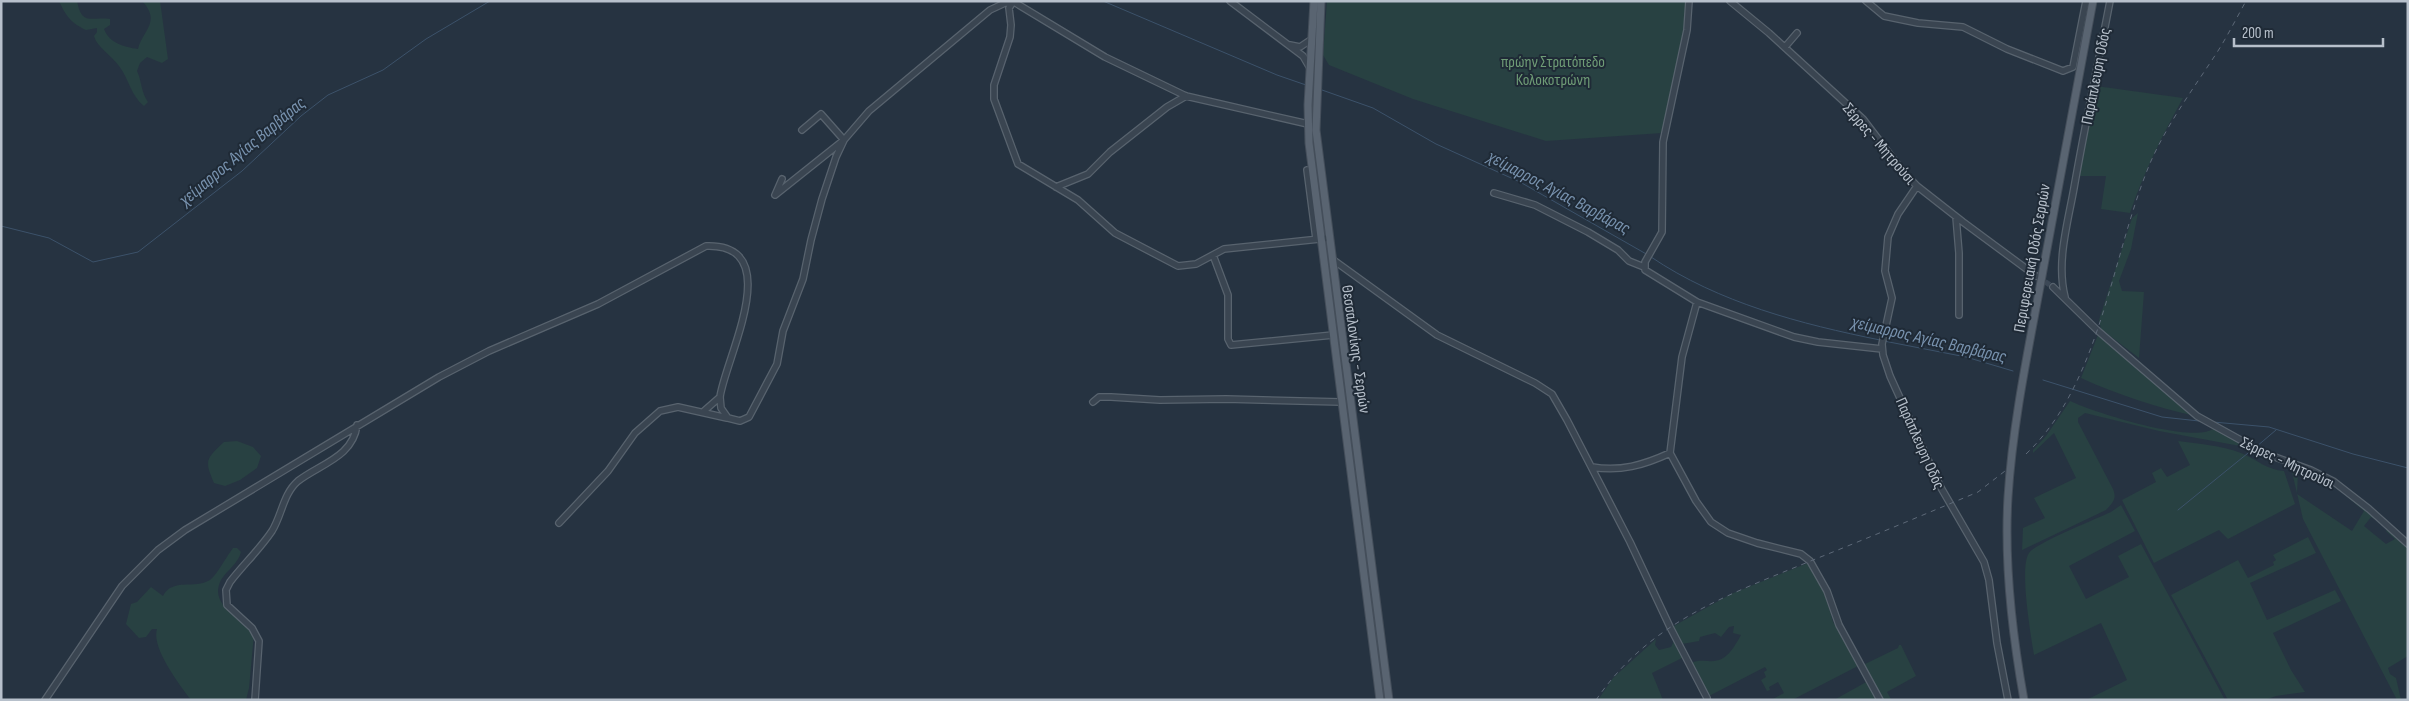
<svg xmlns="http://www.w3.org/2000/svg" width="2409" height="701" font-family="'Sofia Sans Condensed',sans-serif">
<rect width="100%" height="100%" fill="#263341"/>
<path fill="#284142" d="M59,1H77C82,27 92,16 110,19V25L104,29C109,43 124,47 138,49C142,31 162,22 142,1H160L168,59L162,63L147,57L140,63L137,71C142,82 141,92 148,102L144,106C131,96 129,79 119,66C112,56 96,46 94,36L97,32V28L86,30C71,23 66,16 59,1Z
M1327,1H1685V27L1662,133L1546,141L1413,99L1329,65L1323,55Z
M2096,86L2183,98C2162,136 2144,172 2130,213L2101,209L2106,176H2079Z
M2138,213L2131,249L2119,281L2122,291L2144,292L2139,358L2101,329L2099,320L2132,218Z
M2098,335L2195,416C2156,407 2118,395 2081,378Z
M2070,401C2093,412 2195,445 2214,428L2245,446L2273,459L2240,446L2159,431L2085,413L2078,418V422L2113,489C2117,499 2113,502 2106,510L2022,550L2023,528L2045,518L2034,498L2076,478L2054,433L2033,453V450L2046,436Z
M237,441L253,447L261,456L257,468L240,480L225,486L214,483C204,460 206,459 224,442Z
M2178,441C2199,444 2220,445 2241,453C2256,459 2267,470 2284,471L2295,504L2228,539L2219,530L2154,563L2122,500L2156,482L2152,473L2161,468L2167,477L2190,465Z
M2294,468C2329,471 2357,502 2382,524L2371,517L2364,526L2386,544L2395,539L2386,531L2388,529L2408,546V656L2388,668L2390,674L2396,678L2401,700H2397L2303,519L2292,472L2298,473L2297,494L2352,531L2364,511C2347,497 2325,475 2303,470C2299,469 2297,470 2292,469Z
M2121,505L2135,531L2069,566L2086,599L2129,577L2118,556L2141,544L2225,700H2086L2127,680L2101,623L2034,655C2031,636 2019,567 2029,553C2036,543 2096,519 2111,512Z
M2308,537L2316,553L2250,583L2267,620L2335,590L2341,601L2273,633L2291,670L2305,692L2276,696L2265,700H2228L2171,595L2238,560L2248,578L2274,565L2273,562L2276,560L2273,555Z
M233,548H237L241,552C238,564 227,570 221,580C208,605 241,618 254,634L249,688L246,700H191C180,685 151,648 157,629H152L146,637L139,638L126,624L131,604L137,602L151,587L163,596C173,577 194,590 210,580C216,576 227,556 233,548Z
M1808,563L1825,594L1833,622L1859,664L1858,666L1792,700H1771L1784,693L1778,682L1769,687L1770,690L1767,691L1761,680L1766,677L1764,672L1767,670L1765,667L1709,696L1692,663C1697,660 1702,661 1708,661C1726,663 1733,649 1741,635L1733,633L1734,626L1729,627L1721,637L1715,633L1700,637L1699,641L1682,644L1672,627L1731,594Z
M1656,639L1655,645L1659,650L1671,647L1674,641L1684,657L1652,673L1663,700H1598L1613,678Z
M1899,645H1901L1916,676L1887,692L1891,699L1883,700L1863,665L1898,648Z
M1868,681L1878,700H1834Z"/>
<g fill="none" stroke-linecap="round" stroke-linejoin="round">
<path stroke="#3c526a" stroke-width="1" d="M1103,1L1277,75L1306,85
M1322,90L1373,108L1436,144L1520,182L1648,255
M1,226L49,238L93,262L138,252L242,171L301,116L328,95L383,70L426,39L490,1
M1651,257C1719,303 1801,324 1880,340
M1884,341L1966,357L2013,371
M2043,380L2162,417L2199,421
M2213,422L2269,427L2353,454L2408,468
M2256,447L2276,430
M2178,510L2253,449"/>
<path stroke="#3c4856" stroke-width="5.5" stroke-dasharray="5.5 3" stroke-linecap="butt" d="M2038,277L2053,287"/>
<defs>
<path id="minor" d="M1230,1L1303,56L1310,68
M1689,1L1687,30L1663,142L1662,232L1645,262V270L1697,302L1794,337L1818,342L1882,349
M1730,1L1769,33L1863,119L1901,169L1917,186L1963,222L2036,276
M1866,1L1884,16L1918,23L1963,27L2007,49L2063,71L2073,67L2086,1
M1013,2L1009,8L1011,25L1010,37L994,85V99L1018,164L1078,200L1115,233L1178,266L1196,264L1224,249L1329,238
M1290,45L1300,47L1312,39
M1785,47L1797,33
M1307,170L1316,239
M782,179L775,195L844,140L821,114L802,130
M1917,186L1898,214L1888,237L1885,271L1892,298L1882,344L1883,355L1890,376L1940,486L1984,562L1989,580L1997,643L2008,700
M1056,187L1088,174L1110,152L1167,107L1186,96
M1494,193L1535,205L1588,232L1618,250L1629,261L1644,267
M1956,217L1959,253V315
M1213,255L1228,295V339L1231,345L1333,335
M1332,259L1437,335L1535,383L1552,394L1567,420L1630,542L1670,627L1707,698
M2053,287L2097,330L2197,416L2264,453L2311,470L2333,481L2369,509L2408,544
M2065,297C2056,262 2068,222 2074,188C2085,125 2098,64 2110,1
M1697,302L1682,357L1670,453L1696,501L1711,522L1728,533L1757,543L1801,554L1810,561L1827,591L1839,625L1880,700
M1093,402L1099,397H1111L1160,400L1226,399L1341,402
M704,411L720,397
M1592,467C1620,472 1644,465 1670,453
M559,523L608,471L635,433L660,411L678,407L727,418
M45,700L122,586L158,550L185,530L439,377L489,351L598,304L706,246C788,243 725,359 720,397L721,408L728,418L740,421L749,417L777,364L783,331L803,279L811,240L822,199L836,157L844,140L869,111L990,10L1005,3L1014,2L1105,57L1186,96L1308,124
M255,700L259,641L252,628L227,605L226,590L230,582C243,565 260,549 272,531C282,515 283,494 298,481C320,464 353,457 357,425"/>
<path id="major" d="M1314,1L1308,105L1309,143L1380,700
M1321,1L1316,130L1389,700
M2024,700C2012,633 2004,564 2008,497C2013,419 2030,342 2044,265C2060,177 2076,89 2093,1"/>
</defs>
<use href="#minor" stroke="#58636e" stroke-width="8"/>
<use href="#major" stroke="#444e5a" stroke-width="9"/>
<use href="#minor" stroke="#3a4551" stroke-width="5.5"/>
<use href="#major" stroke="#596471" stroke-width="7"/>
<path stroke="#5d6978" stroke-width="1" stroke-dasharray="5 5" stroke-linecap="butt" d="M2026,454C2102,382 2111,255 2151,161C2168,123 2193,89 2216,54C2227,37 2236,19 2246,1
M1596,700C1650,621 1728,595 1813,560C1868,538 1923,515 1978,492L2005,471"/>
</g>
<g text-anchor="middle" stroke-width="4" stroke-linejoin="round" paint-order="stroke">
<g font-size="16" fill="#6f9c76" stroke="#1f2a36">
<text x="1553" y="67">πρώην Στρατόπεδο<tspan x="1553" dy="18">Κολοκοτρώνη</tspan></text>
</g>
<g font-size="16" fill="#b7c0cb" stroke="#1f2a36">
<text transform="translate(2095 76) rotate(-79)" y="6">Παράπλευρη Οδός</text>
<text transform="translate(1880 143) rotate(49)" y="6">Σέρρες - Μητρούσι</text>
<text transform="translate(2031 258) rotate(-80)" y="6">Περιφερειακή Οδός Σερρών</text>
<text transform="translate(1357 349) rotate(82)" y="6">Θεσσαλονίκης - Σερρών</text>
<text transform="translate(1921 443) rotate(66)" y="6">Παράπλευρη Οδός</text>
<text transform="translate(2288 462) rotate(25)" y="6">Σέρρες - Μητρούσι</text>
</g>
<g font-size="18" font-style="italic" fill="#7892ae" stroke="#1f2a36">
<text transform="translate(242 151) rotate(-40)" y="6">χείμαρρος Αγίας Βαρβάρας</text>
<text transform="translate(1559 192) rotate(28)" y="6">χείμαρρος Αγίας Βαρβάρας</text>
<text transform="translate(1929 339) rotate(13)" y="6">χείμαρρος Αγίας Βαρβάρας</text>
</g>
</g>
<rect width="2409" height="701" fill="none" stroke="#b7c0cb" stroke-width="5"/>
<path d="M2234 38v8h149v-8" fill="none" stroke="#b7c0cb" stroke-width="2.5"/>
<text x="2242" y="38" font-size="15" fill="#b7c0cb" stroke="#1f2a36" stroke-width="4" paint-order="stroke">200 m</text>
</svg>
